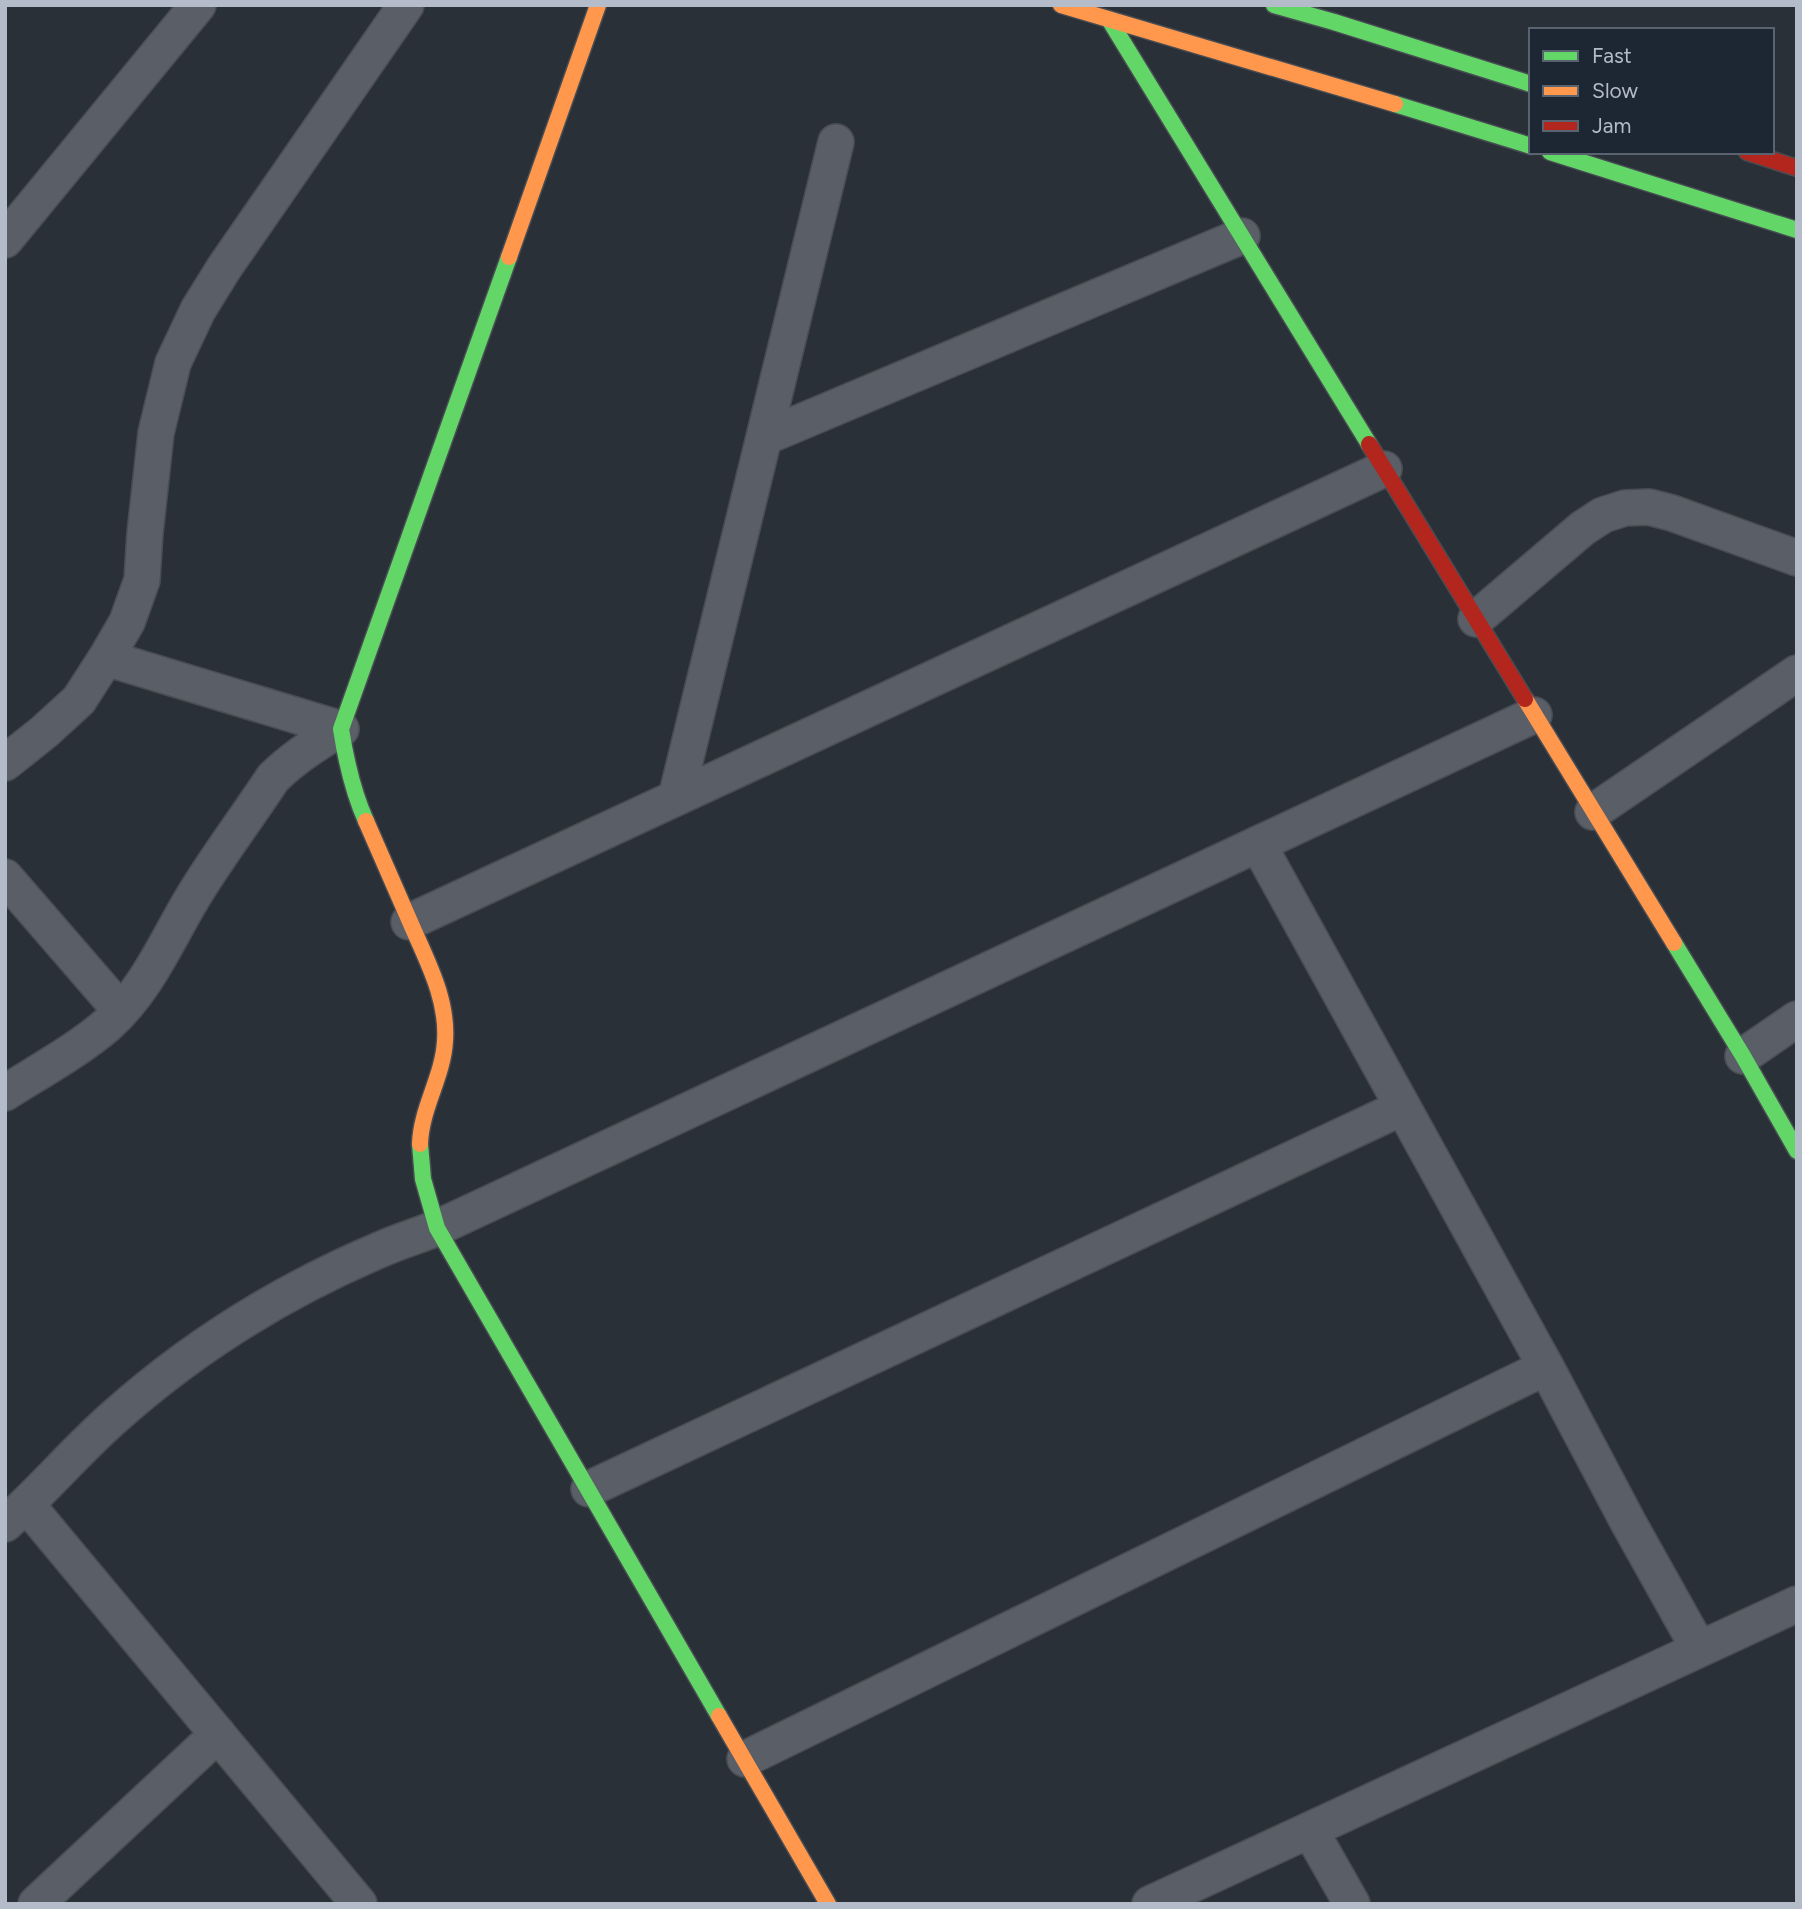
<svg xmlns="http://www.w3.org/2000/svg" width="1802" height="1909" font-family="Figtree,sans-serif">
<rect width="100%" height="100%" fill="#2a3038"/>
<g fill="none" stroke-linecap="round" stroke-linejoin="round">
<defs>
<path id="street" d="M5,240L198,5
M765,437L1242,236
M1476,619L1583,528L1603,515L1625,508L1649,507L1672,513L1797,558
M106,658L341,729
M5,763L44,732L79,700L106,658L127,622L142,580L145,533L156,433L173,363L198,310L224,268L406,5
M676,798L836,142
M1593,812L1797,673
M1258,844L1546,1367L1628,1522L1699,1649
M5,877L121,1011
M409,922L1384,469
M1743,1056L1797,1019
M5,1093C38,1072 78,1050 107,1025C148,989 168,937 196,892C220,853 248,816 273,778C294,757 316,743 341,729
M589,1489L1403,1107
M27,1505L359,1904
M5,1524C42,1491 74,1453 112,1419C190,1349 281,1292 377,1251C397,1242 417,1236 437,1228L1534,715
M745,1759L1546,1367
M1310,1830L1352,1904
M36,1904L218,1734
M1150,1904L1797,1604"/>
<path id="fast" d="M1274,5L1334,22L1531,84
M1110,21L1369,444
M1395,104L1531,146
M1550,152L1797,230
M366,821C353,792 346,761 341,729L509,257
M1674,943L1743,1056L1797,1151
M420,1144L423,1179L437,1228L719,1716"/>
<path id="slow" d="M1061,5L1395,104
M509,257L598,5
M1525,699L1674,943
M366,821C381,856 396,890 411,924C427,961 448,999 445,1041C443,1077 421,1108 420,1144
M719,1716L828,1904"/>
<path id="jam" d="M1747,152L1797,168
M1369,444L1525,699"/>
</defs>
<use href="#street" stroke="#484c53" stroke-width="38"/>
<use href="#fast" stroke="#484c53" stroke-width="19"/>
<use href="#slow" stroke="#484c53" stroke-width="19"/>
<use href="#jam" stroke="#484c53" stroke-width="19"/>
<use href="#street" stroke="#5a5e66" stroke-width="35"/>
<use href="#fast" stroke="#63d668" stroke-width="16"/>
<use href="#slow" stroke="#ff974d" stroke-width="16"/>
<use href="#jam" stroke="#b3261e" stroke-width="16"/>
</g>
<rect width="1802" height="1909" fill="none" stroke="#b4bcc9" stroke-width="14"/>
<rect x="1529" y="28" width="245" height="126" fill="#1d2633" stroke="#59626f" stroke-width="2"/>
<rect x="1543" y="51" width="35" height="10" fill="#63d668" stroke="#59626f" stroke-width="2"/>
<text x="1592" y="63" font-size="21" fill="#b4bcc9">Fast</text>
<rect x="1543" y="86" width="35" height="10" fill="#ff974d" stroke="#59626f" stroke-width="2"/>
<text x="1592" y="98" font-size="21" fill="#b4bcc9">Slow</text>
<rect x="1543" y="121" width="35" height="10" fill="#b3261e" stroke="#59626f" stroke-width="2"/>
<text x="1592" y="133" font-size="21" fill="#b4bcc9">Jam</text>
</svg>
